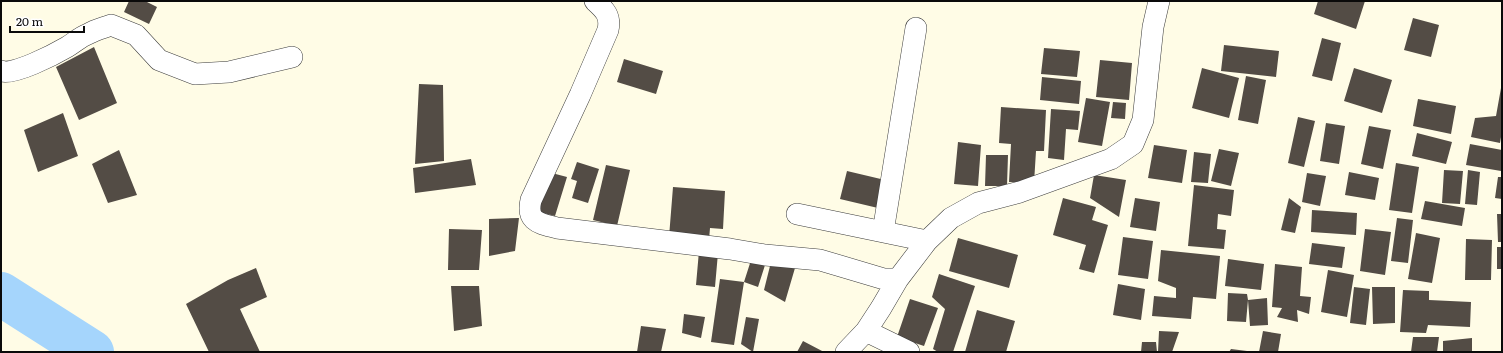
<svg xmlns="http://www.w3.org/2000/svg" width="1503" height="353" font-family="Literata,serif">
<rect width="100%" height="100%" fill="#fffce6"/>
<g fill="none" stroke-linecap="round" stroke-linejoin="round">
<path stroke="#a5d5fc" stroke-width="44" d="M1,294L92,352"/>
</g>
<path fill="#534c45" d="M129,1H145L157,7L149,24L124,12Z
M1318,1H1365L1356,29L1314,14Z
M1413,18L1439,25L1431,57L1404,50Z
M1322,38L1341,43L1332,81L1312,76Z
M1224,45L1279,51L1276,77L1221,71Z
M94,47L117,103L79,120L56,67Z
M1044,48L1080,51L1077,77L1041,74Z
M624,59L663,71L656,94L617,82Z
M1100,60L1132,63L1129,100L1096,97Z
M1202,68L1239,78L1229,118L1192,108Z
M1354,68L1392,80L1382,113L1344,101Z
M1246,76L1266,80L1258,124L1238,120Z
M1042,77L1081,81L1079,104L1040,100Z
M419,84L443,85L444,161L415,164Z
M1501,88L1502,131L1500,143L1471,137L1475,118L1496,116Z
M1086,98L1110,102L1102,146L1078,142Z
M1418,99L1456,106L1451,134L1413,126Z
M1113,102L1126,103L1125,119L1111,118Z
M1001,107L1046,110L1044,151H1036L1034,183L1009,182L1011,144L999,143Z
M1051,109L1080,111L1078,130L1066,129L1064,160L1048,158Z
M63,113L78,156L38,172L24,130Z
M1298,117L1315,121L1304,167L1288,163Z
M1326,123L1345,126L1339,164L1320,161Z
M1369,126L1391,130L1383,169L1361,164Z
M1417,133L1452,142L1446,164L1412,156Z
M958,142L981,145L978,186L954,184Z
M1470,144L1502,150L1501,171L1466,165Z
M1154,145L1187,150L1182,183L1148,178Z
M1219,149L1239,153L1231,186L1211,181Z
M119,150L137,195L108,203L92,164Z
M1194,152L1211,154L1208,183L1191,182Z
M986,155H1008L1007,186H985Z
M471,159L476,185L415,193L413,168Z
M577,162L599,169L588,203L572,198L577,181L571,179Z
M1396,163L1419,167L1412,213L1389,210Z
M606,165L630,170L617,226L593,220Z
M1444,170L1463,171L1460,204L1442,203Z
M1468,170L1480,172L1477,205L1465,204Z
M847,171L885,180L878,208L840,199Z
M548,172L567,177L555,216L536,211Z
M1349,172L1379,178L1375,200L1345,195Z
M1307,173L1326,176L1320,206L1302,202Z
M1094,175L1126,180L1119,217L1090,198Z
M1498,177H1502V199L1495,198Z
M1194,185L1234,190L1231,216L1218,214L1217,229L1226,230L1224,249L1188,246Z
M673,187L725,191L723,229L710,228L709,240L669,237Z
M1063,198L1096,207L1092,220L1108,225L1094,273L1079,269L1086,245L1053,235Z
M1135,198L1160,202L1156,231L1130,227Z
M1289,198L1301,207L1295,233L1281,230Z
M1425,201L1465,208L1462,226L1421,219Z
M1312,210L1357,213L1356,235L1311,232Z
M1497,214H1502V242H1498Z
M519,218L515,251L489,256V219Z
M1397,218L1413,220L1408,263L1391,261Z
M449,229L482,230L479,270H448Z
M1365,229L1391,232L1385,275L1360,271Z
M1416,233L1440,238L1432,283L1408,279Z
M1123,237L1153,241L1148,279L1118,275Z
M958,238L1018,255L1009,288L949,271Z
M1466,239L1492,240L1491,280H1465Z
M1312,243L1345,247L1342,268L1309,264Z
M1497,247H1502V269H1497Z
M1161,250L1220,256L1216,299L1193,297L1191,319L1152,316L1154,296L1176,298V288L1158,281Z
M699,251L718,253L715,287L696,285Z
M752,257L766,262L758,287L744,282Z
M1228,259L1264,264L1261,290L1225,286Z
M771,262L795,268L785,302L764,290Z
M1275,264L1302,267L1300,296L1311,297L1309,314L1297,310L1298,322L1277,317L1282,308L1272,307Z
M256,268L267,297L240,309L260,352H209L186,304L228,280Z
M1328,270L1354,275L1347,317L1321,312Z
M939,274L975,286L953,352H938L933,349L945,309L932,297Z
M720,279L744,282L734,345L711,342Z
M1118,284L1145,289L1141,320L1113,315Z
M451,286H479L482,326L454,331Z
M1354,287L1370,289L1366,325L1350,323Z
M1372,287H1395V323L1373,324Z
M1403,290L1429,291V300L1471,302L1470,327L1428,325L1426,333L1400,332Z
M1228,293L1247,294L1248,300L1246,322L1227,321Z
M1267,298L1268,325L1250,326L1248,300Z
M910,299L938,308L924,346L897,337Z
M977,310L1015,321L1006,352H965Z
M684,314L705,317L701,338L682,333Z
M746,317L759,319L753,352L741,344Z
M641,326L666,329L661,352H637Z
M1159,331L1179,332L1172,352H1158Z
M1263,331L1281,334L1278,352H1259Z
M1413,337H1439L1437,352H1411Z
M1472,338V352H1443V341Z
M803,341L824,352H797Z
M1142,342H1156L1157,352H1141Z
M1231,349L1247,351V352H1229Z"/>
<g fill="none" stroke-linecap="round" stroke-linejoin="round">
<defs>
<path id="street" d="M595,1C605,10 611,16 608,30L580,95L531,200C526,222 539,223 557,228L730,249L765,255L820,260L884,279H898
M1,71C13,76 55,54 67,47C74,43 80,37 88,34C95,30 103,28 111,25L136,35L159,60L195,74L229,72L292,57
M797,214L927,241
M883,232L916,28
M866,331L909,352
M846,352L866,331L881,308L898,279L927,241L951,218L978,203L1020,192L1111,159L1133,144L1143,120L1153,27L1159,1"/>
</defs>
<use href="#street" stroke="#3d3d3d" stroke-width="22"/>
<use href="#street" stroke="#fff" stroke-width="21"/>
</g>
<rect width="1503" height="353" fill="none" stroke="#0a0a0a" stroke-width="4"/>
<path d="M10 26v6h74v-6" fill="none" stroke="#0a0a0a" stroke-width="2"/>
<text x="16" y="26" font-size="12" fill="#0a0a0a" stroke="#ffffff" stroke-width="3" paint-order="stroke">20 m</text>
</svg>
